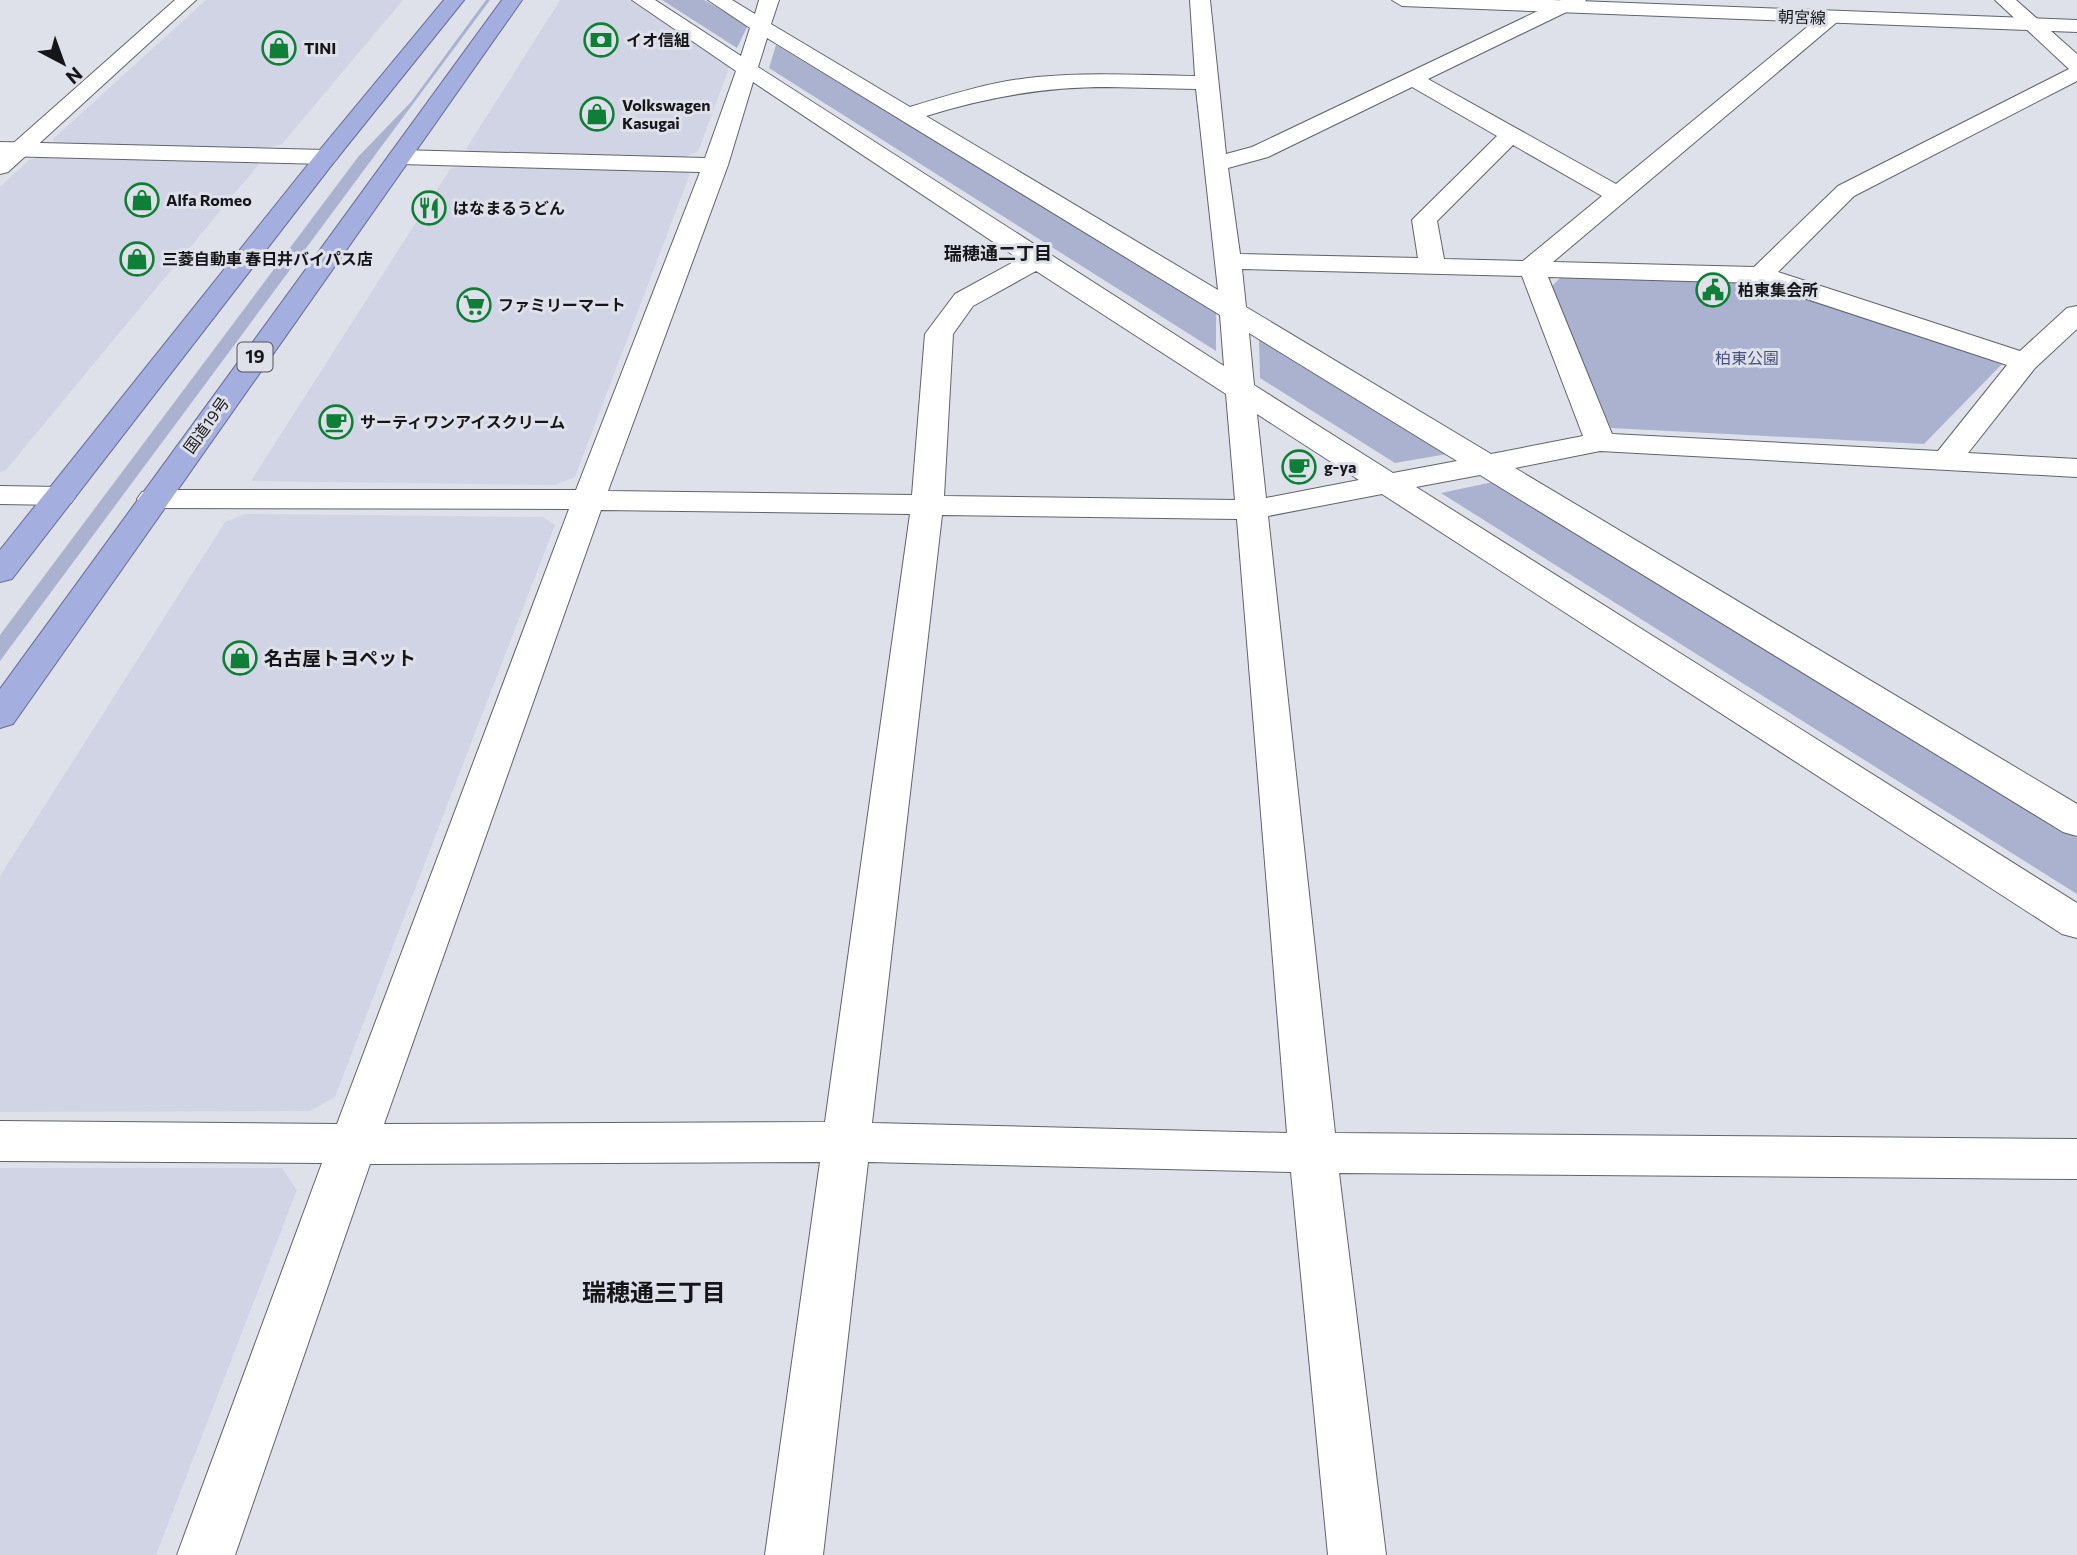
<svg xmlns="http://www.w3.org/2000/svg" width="2077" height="1555" font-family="Commissioner,'Noto Sans JP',sans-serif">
<rect width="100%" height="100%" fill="#dfe1ea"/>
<path fill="#d0d4e5" d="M206,0H403L282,144L265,148L58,144L52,140Z
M560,0H629L727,63L729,68L698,152L684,157L473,152L466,149Z
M43,157L252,161L259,164L6,470L0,472V187L29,160Z
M465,165L680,169L690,174L575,477L555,485L251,481L450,169Z
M245,514L543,517L555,525L335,1097L310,1111L0,1112V876L225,522Z
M0,1168H282L297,1190L156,1555H0Z"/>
<path fill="#aab2d0" d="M486,0H490L0,661V635L358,157L411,102Z
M662,0H704L748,25L737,48Z
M776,45L1216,311V351L769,68Z
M1562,276L1760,282L2003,363L1924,444L1611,428L1551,287Z
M1259,338L1447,454L1395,463L1260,378Z
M1493,482L2077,838V894L1441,493Z"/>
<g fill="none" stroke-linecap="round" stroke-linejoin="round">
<defs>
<path id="minor" d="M632,0H655L741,56L750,28L708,0H732L755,14L759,0H779L771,24L910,107C952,94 994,81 1037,77C1090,72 1142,75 1195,76L1190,0H1210L1226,154L1252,147L1561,0H1586L1583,4L1428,79L1616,184L1823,14H1837L1840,18L1837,22L1553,262L1754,267L1838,186L2069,69L1995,0H2016L2077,54V81L1854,196L1778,272L2020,351L2067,308L2077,306V329L2035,368L1968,453L2077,459V477L1600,451L1515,468L2077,804V836L2063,832L1480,475L1416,487L2077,903V938L2062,934L1382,494L1268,516L1335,1133L2077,1139V1179L1339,1173L1386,1555H1328L1291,1172L868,1162L823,1555H765L820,1162L370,1164L235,1555H177L322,1163L0,1161V1121L337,1124L569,509L153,508L142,506L137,499L142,492L153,490H576L700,172L400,164L392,162L388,157L392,152L400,150L705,158L736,71ZM767,38L1220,315L1224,366L758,67ZM753,82L1019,259L955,294L925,334L912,495L608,491L728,165ZM1108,87L1196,89L1218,290L926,116C986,97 1044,87 1108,87ZM1412,87L1497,136L1412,220L1418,258L1240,254L1228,168L1268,157ZM1513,145L1602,196L1523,261L1444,259L1437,221ZM1242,269L1522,276L1583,436L1491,454L1246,307ZM1036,271L1226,394L1235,500L944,496L953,334L973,306ZM1548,277L1758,283L2007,365L1938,451L1612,434ZM1249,333L1457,461L1393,473L1254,385ZM1257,414L1359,480L1266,498ZM601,510L910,514L825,1122L384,1124ZM942,515L1237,519L1287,1133L872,1123Z
M0,142L326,150L334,152L338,157L334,162L326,164L0,156Z
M0,486L60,487L71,489L76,496L71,503L60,505L0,504Z"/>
<path id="tertiary" d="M175,0H196L8,172L0,174V155Z
M1392,0H1552L2077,20V32L1402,6Z"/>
<path id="trunk" d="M444,0H464L334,162L12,579L0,582V550L318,152Z
M502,0H522L13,724L0,728V689Z"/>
</defs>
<use href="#minor" stroke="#61636b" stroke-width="2"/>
<use href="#tertiary" stroke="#61636b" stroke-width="2"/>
<use href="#trunk" stroke="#646c96" stroke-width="2"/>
<use href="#minor" fill="#fff" fill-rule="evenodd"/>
<use href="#tertiary" fill="#fff" fill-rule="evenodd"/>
<use href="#trunk" fill="#a4afe0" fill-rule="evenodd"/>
</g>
<defs>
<symbol id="bank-ring" viewBox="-11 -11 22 22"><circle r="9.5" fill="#dfe1ea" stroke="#0e7f36" stroke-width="1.5"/><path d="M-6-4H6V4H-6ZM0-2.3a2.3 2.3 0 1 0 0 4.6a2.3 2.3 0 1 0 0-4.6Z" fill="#0e7f36"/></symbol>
<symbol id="shop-ring" viewBox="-11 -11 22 22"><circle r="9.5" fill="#dfe1ea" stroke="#0e7f36" stroke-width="1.5"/><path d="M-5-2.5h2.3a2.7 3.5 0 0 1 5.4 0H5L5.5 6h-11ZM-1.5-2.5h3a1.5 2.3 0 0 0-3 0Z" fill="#0e7f36"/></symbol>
<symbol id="restaurant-ring" viewBox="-11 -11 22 22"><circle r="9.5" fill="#dfe1ea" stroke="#0e7f36" stroke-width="1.5"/><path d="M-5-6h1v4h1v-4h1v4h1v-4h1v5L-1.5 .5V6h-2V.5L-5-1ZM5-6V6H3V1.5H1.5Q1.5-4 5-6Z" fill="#0e7f36"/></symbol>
<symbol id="civic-ring" viewBox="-11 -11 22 22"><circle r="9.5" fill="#dfe1ea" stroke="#0e7f36" stroke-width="1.5"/><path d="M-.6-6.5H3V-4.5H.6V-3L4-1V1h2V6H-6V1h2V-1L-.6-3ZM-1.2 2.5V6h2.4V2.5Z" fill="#0e7f36"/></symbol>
<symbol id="supermarket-ring" viewBox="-11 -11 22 22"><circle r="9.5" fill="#dfe1ea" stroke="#0e7f36" stroke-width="1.5"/><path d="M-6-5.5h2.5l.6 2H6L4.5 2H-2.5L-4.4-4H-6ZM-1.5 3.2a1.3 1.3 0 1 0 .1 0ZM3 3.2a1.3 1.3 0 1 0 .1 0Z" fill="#0e7f36"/></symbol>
<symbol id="cafe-ring" viewBox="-11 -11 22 22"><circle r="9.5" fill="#dfe1ea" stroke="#0e7f36" stroke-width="1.5"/><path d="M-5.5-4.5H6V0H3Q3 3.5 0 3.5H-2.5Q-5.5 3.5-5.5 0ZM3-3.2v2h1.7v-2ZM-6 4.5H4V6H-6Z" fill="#0e7f36"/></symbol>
</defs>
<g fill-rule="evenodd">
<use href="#bank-ring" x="582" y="21" width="38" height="38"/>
<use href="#shop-ring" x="260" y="29" width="38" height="38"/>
<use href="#shop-ring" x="578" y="95" width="38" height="38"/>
<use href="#shop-ring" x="123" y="181" width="38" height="38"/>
<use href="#restaurant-ring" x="410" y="189" width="38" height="38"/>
<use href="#shop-ring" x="118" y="240" width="38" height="38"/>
<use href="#civic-ring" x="1694" y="271" width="38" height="38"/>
<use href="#supermarket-ring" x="455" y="286" width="38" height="38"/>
<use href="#cafe-ring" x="317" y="403" width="38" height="38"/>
<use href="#cafe-ring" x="1280" y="448" width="38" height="38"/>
<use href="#shop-ring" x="221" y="639" width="38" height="38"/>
</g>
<g text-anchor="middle" stroke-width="6" stroke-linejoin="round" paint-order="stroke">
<g font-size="16" fill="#16161a" stroke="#dfe1ea">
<text transform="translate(1802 17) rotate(2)" y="6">朝宮線</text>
<text transform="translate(206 425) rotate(-54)" y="6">国道19号</text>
</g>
<g font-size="16" font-weight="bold" fill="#16161a" stroke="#dfe1ea" text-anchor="start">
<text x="626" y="46">イオ信組</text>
<text x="304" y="54">TINI</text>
<text x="622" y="111">Volkswagen<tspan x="622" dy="18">Kasugai</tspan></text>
<text x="166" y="206">Alfa Romeo</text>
<text x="453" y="214">はなまるうどん</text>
<text x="162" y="265">三菱自動車 春日井バイパス店</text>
<text x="1738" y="296">柏東集会所</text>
<text x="498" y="311">ファミリーマート</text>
<text x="360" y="428">サーティワンアイスクリーム</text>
<text x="1324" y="473">g-ya</text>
</g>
<g font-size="16" fill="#485280" stroke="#dfe1ea">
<text x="1747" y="364">柏東公園</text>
</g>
<g font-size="18" font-weight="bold" fill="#16161a" stroke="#dfe1ea">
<text x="998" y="260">瑞穂通二丁目</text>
</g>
<rect fill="#dfe1ea" stroke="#525358" stroke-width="2" x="237.5" y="342.5" width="35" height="29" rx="5"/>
<g font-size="18" font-weight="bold" fill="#16161a">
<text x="255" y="363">19</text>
</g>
<g font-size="19" font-weight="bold" fill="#16161a" stroke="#dfe1ea" text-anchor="start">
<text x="264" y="665">名古屋トヨペット</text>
</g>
<g font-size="24" font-weight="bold" fill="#16161a" stroke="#dfe1ea">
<text x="654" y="1301">瑞穂通三丁目</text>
</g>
</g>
<g transform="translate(63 63) rotate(139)" stroke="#dfe1ea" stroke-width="5" paint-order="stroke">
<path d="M0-5L12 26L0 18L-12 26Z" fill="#16161a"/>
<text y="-10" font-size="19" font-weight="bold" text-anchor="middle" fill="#16161a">N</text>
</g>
</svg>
